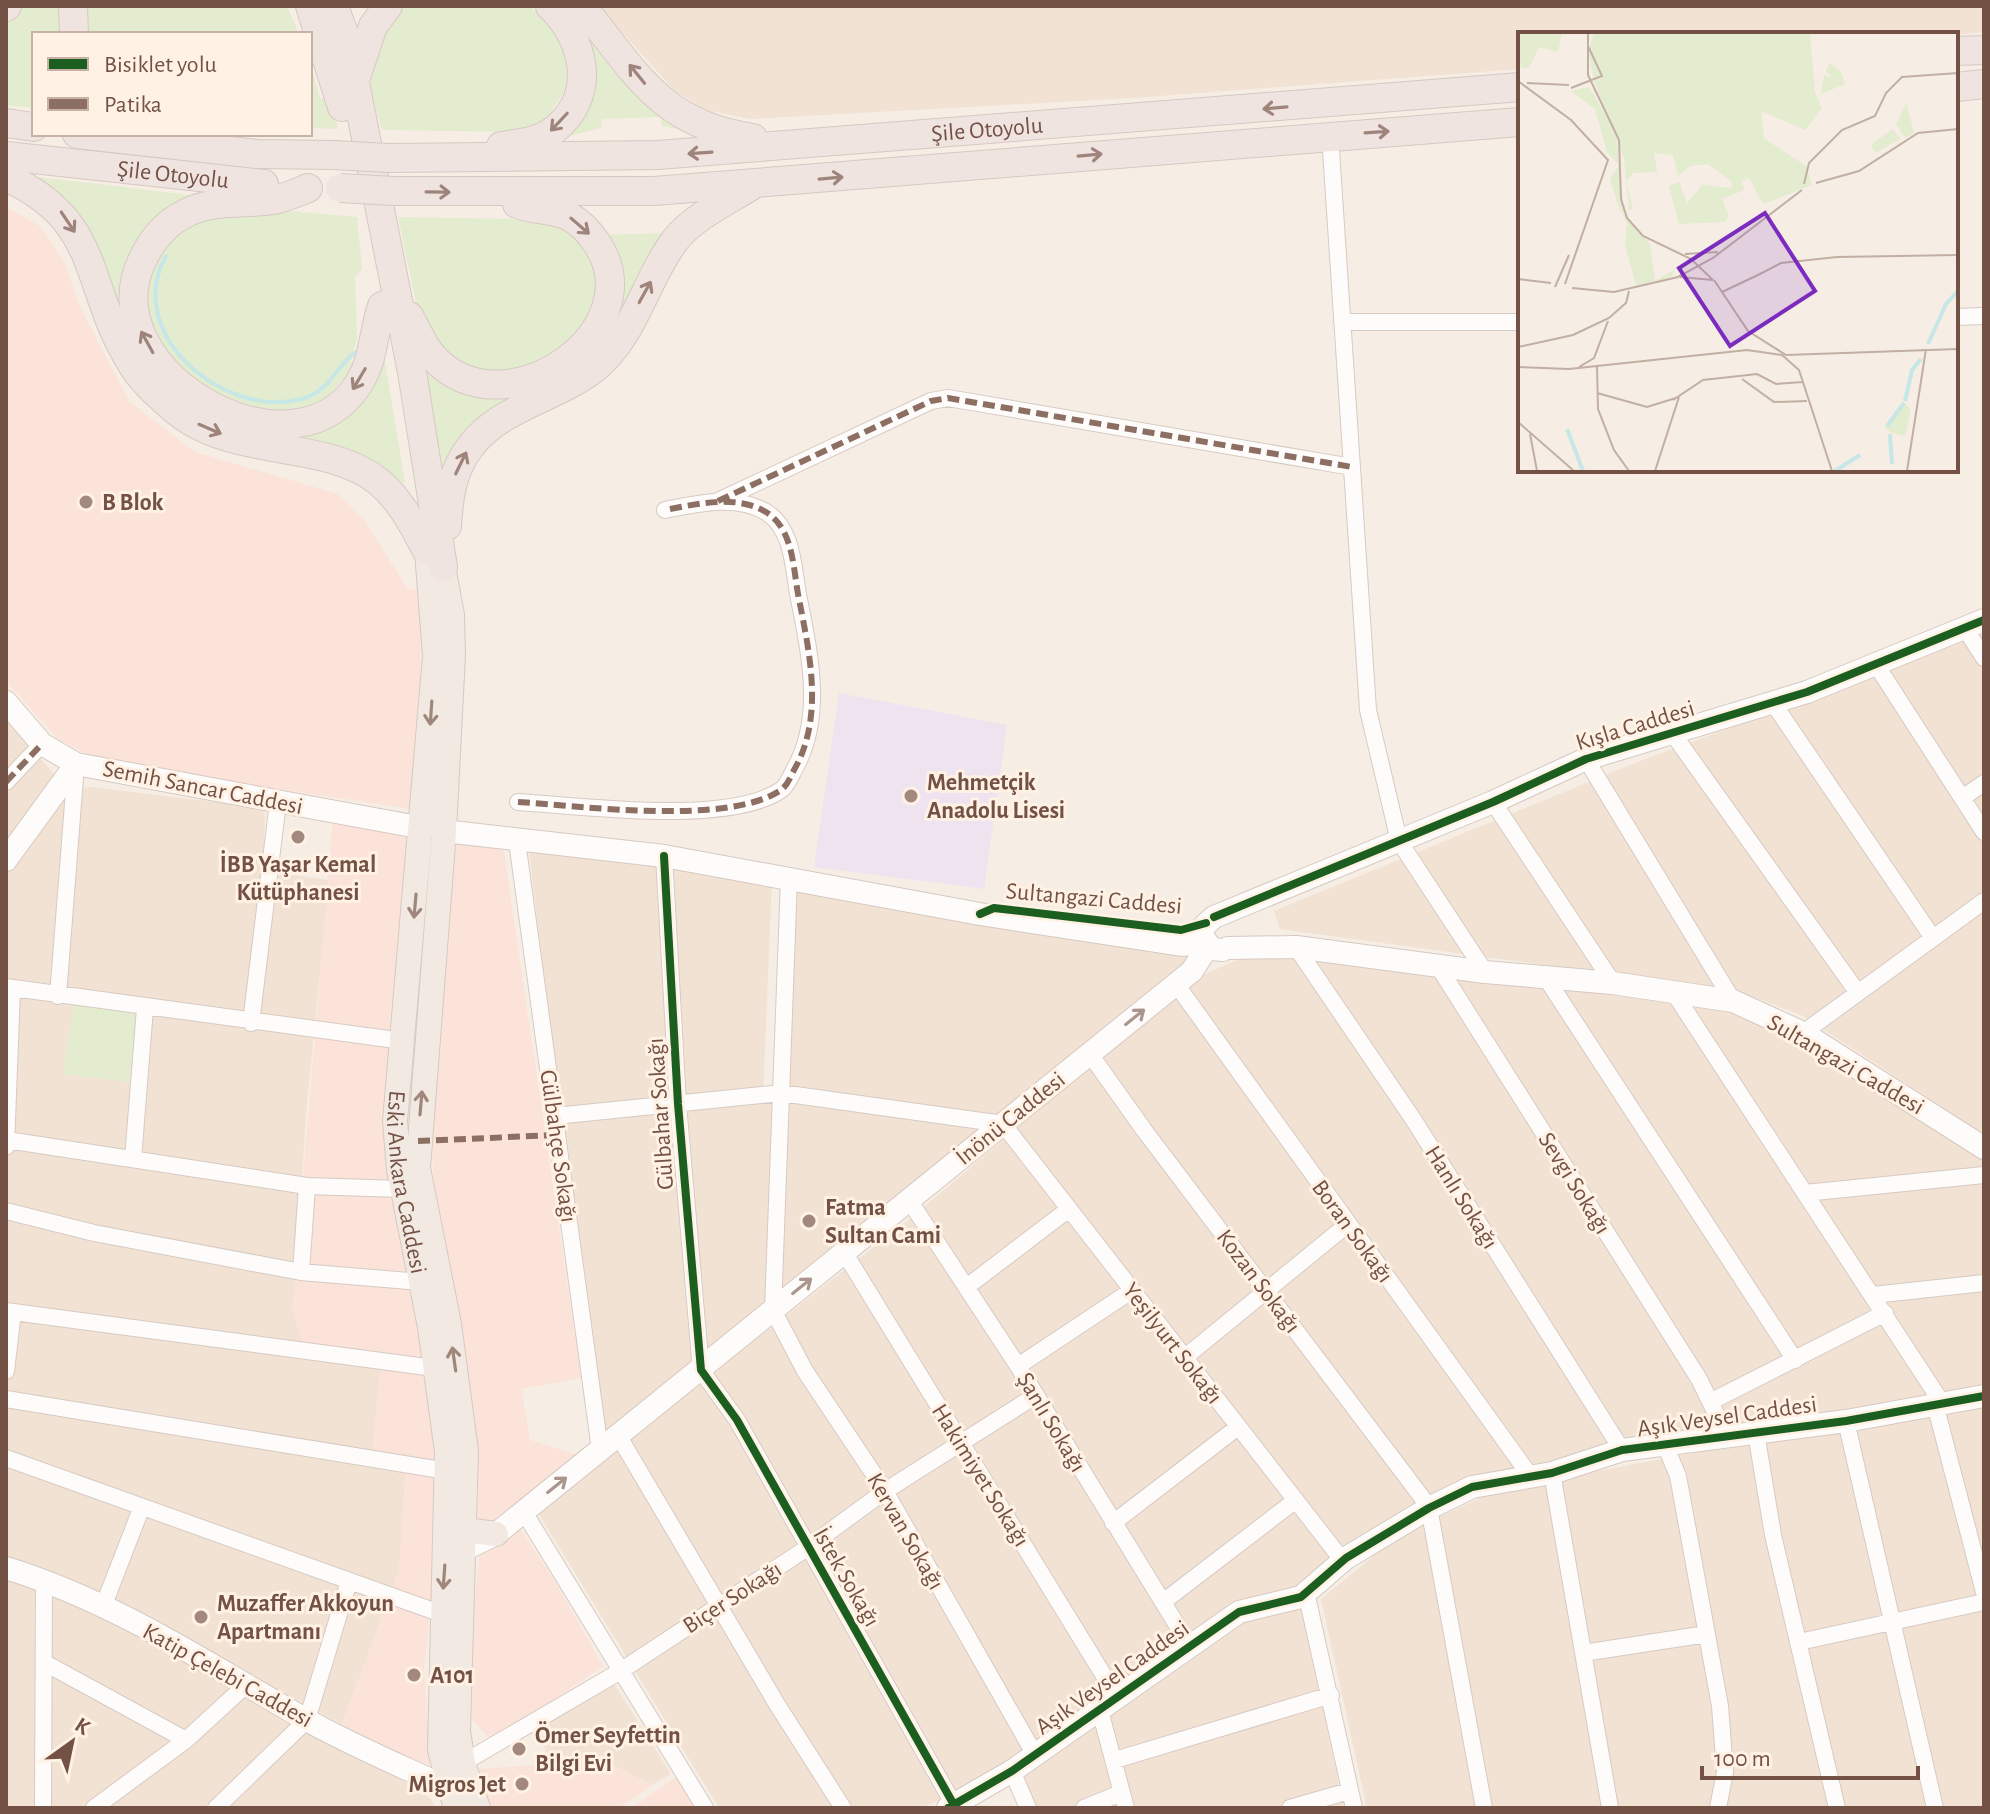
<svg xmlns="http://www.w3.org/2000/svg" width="1990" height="1814" font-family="'Alegreya Sans',sans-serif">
<rect width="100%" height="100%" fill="#f6ede4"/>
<path fill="#f2e2d3" d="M598,6H1984V32L1956,35L1520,34V69L1133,98L750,119L706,110L674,90Z
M1984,634V1134L1801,1015L1741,992L1280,929L1274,911L1635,763Z
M6,718L54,774L6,840Z
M91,787L265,808L263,871L329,880L306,1114L296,1270L381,1360L406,1465L399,1571L342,1724L159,1626L6,1561V873L67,789Z
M529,849L772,879L763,1096L783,1098L793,887L1188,949L1187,968L602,1439L581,1300Z
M1263,949L1726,1010L1823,1054L1984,1159V1390L1468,1480L1369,1531L1297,1591L1240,1605L963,1791L920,1808H719L537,1511L907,1221L1196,978Z
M1984,1398V1808H1367L1321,1599L1399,1535L1498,1490Z
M6,1577L42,1587L238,1686L338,1750L379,1765L431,1799L435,1808H6Z
M1300,1604L1344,1808H1035L1024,1777L1253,1617Z
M613,1682L671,1774L652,1785L595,1756L551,1764L537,1729Z"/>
<path fill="#fbe3d9" d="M6,207L40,226L65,263L78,303L129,401L195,452L338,494L365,521L407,588L421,591L419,810L103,763L58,739L6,681Z
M333,818L416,841L390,1019L384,1135L434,1408L440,1530L424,1667L430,1765L382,1747L342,1724L399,1572L406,1465L371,1461L381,1360L306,1351L292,1311Z
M457,838L503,845L581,1378L521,1389L530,1440L580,1456L513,1518L554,1580L603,1666L492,1742L472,1719L473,1619L479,1557L475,1432L433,1198L432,1047Z
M595,1756L652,1785L619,1808H492L478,1769L551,1764Z
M676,1777L695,1808H632Z"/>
<path fill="#f0e3f0" d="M839,693L1007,725L984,889L814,867Z"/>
<path fill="#e3ecce" d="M19,6H64L65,34H34V108L6,105V18Z
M82,6H287L299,34H85Z
M409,6H530L559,31L574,78L546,119L526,132L382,130C371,88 360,66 387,28C394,19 398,10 409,6Z
M571,13L688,131L662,126L660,117L602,119L601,128L557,139L576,120Z
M310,62L320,99L330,97L338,129L310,128Z
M30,176L207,197L165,213L125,322L91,232L65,196L61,199Z
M278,210L357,217L362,269L355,278L357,338L351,361L357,362C343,378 330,401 309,408C207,442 63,279 205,217C225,209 257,212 278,210Z
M398,217L510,219L571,227L598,269L596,310L569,347L505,376L457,366L420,322Z
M680,219L621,319L613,316L603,235L668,233L669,223Z
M382,344L405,484L370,461L294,440Z
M416,350L509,396C477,419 455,440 438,476Z
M74,1004L141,1014L136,1083L63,1074Z"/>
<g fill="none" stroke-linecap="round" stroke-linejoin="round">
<path stroke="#c6e7e6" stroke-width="4" d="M166,256C122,334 225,420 302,399C332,390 335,366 356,352"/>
<defs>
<path id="street" d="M1330,135L1368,710L1399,841L1485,972
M1956,317L1984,316
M1342,322H1520
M718,501L931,401L948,398L1352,467
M1964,627L1984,658
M1875,663L1984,832
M1773,703L1933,938
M1673,734L1858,993
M1586,759L1733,1001
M6,782L42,744
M1962,798L1984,783
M518,802C582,806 728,826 781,790C787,786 791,776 794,770C825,716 809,651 798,594C793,566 793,529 766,512C735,494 697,504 665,510
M1493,802L1613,983
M517,841L600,1450
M664,856L678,1104L701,1370L737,1420L954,1805
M789,878L773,1310L805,1371L885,1491L1035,1755
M1296,947L1413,1119L1622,1450
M1438,966L1699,1379L1728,1438
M1546,978L1795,1360
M1176,984L1531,1477
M6,987L403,1041
M1674,993L1942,1403
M58,996L76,765
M251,1023L278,802
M1803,1033L1984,901
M1090,1054L1144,1130L1430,1508
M555,1116L781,1093L1003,1124L1343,1561
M7,1140L307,1186L402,1189
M6,1147L12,989
M133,1159L145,1008
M1805,1193L1984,1175
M909,1200L1018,1366L1191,1648
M6,1211L94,1233L301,1272L421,1282
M844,1252L1117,1697
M301,1272L307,1186
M968,1286L1069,1209
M1873,1295L1984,1283
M6,1311L434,1368
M1184,1358L1348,1224
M1018,1366L1131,1291
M6,1371L13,1312
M6,1399L447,1471
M1712,1401L1885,1313
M1935,1404L1984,1592
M1846,1421L1935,1808
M1756,1433L1773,1535L1837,1808
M618,1435L778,1706L843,1808
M1665,1445L1678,1476L1720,1706L1725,1772L1718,1808
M6,1458L442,1614
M1552,1473L1610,1808
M1429,1508L1484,1808
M524,1512L705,1808
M1113,1523L1238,1427
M1306,1592L1354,1808
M1163,1602L1296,1500
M103,1607L141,1509
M1799,1642L1984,1602
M1583,1653L1707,1634
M45,1663L186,1740
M1099,1707L1126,1808
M1115,1760L1331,1695
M463,1763L619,1672L807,1548L885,1491L1035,1396
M1012,1771L1028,1808
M43,1808L44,1580
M94,1808L186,1740L247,1684
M216,1808L307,1720L349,1581
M1084,1808L1121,1793
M1290,1808L1349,1791"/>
<path id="secondary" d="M6,702L42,744L76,764L423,828
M444,831L664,856L980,914L1182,945L1204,942
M6,860L76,764
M1228,948L1296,947L1485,972L1613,983L1733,1001L1803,1033L1984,1148
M1223,950L1212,949L1203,937V927L1214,917L1493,802L1586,759L1807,692L1984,620
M465,1549L496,1534L1176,984L1192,971L1208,946
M6,1568C114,1601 208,1664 305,1719C351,1745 401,1766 448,1788
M948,1808L1012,1771L1239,1612L1301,1597L1346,1558L1429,1508L1472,1487L1552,1473L1622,1450L1846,1421L1984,1396"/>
<g id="primary">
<path id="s1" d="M427,551L435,656L395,1121L399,1170L430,1327L447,1452L440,1750L456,1808"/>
<path d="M444,572L452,615L453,655L444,831L418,1168L449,1324L466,1451L458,1731L463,1763L478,1808"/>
<path d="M456,1519L465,1530L496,1534"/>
</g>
<g id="highway">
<path d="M73,6L74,34"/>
<path d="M310,6L342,107"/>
<path d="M334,6L347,42L412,372L443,567"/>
<path d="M582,6C636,73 661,125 753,138"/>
<path d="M6,7L7,6"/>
<path d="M1956,51L1984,50"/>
<path d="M355,80L373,26L388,6"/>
<path d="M1956,87L1984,84"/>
<path d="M6,123L34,127"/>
<path d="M77,134L257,154L334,155"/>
<path d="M501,146C518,143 539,142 554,130C598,95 585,40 550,6"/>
<path id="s2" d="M6,156L264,184"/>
<path id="s3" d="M388,158L658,155L1520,87"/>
<path d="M6,177C103,221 83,284 130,361C140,380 159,396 175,410C232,459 328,439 379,482C401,500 414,527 427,551"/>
<path d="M308,188C298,192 285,198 274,200C241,205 210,198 179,217C162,227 149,245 141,263C91,375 303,493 363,376C374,355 374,328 382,306"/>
<path d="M394,191H654L1520,122"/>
<path d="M409,316C417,330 423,346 434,358C506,435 656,329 596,242C589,232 581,223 570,217C553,208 534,211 517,204"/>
<path d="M447,526C449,496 452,470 471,446C500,407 557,398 595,368C634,337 646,278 676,239C695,216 726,202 751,186"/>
</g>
</defs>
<use href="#street" stroke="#d7cac3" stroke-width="18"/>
<use href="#secondary" stroke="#d6c9c1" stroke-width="24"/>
<use href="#primary" stroke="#d5c9c2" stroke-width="26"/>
<use href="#highway" stroke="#d5c9c2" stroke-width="30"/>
<use href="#street" stroke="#fefcfb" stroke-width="16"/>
<use href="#secondary" stroke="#fefcfb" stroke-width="22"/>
<use href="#primary" stroke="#f2eae2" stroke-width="24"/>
<use href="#highway" stroke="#f0e4e1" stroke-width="28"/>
<defs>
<path id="highway-bridge" d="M334,155L388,158
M340,188L394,191"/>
</defs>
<use href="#highway-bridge" stroke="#d5c9c2" stroke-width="30" stroke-linecap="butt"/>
<use href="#highway-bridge" stroke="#f0e4e1" stroke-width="28"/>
<path stroke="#8d6e63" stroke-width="6" stroke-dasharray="12 6" stroke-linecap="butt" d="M718,501L931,401L948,398L1352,467
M6,782L42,744
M518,802C582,806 728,826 781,790C787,786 791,776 794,770C825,716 809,651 798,594C793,566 793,529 766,512C735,494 697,504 665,510
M418,1141L557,1135"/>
<defs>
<path id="cycleway" d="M664,856L678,1104L701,1370L737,1420L954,1805
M980,914L994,908L1181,930L1206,923
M1214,917L1493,802L1586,759L1807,692L1984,620
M948,1808L1012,1771L1239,1612L1301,1597L1346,1558L1429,1508L1472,1487L1552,1473L1622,1450L1846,1421L1984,1396"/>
</defs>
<use href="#cycleway" stroke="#fff2e5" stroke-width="13"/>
<use href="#cycleway" stroke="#1b5e20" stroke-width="8"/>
</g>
<defs><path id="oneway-shaft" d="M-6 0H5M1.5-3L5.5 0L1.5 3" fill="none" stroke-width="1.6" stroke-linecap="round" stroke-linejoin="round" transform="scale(2)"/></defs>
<g stroke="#9f847c">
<use href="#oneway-shaft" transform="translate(637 74) rotate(-129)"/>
<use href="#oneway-shaft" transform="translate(1275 108) rotate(175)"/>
<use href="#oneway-shaft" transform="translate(559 122) rotate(133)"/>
<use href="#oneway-shaft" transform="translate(1377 132) rotate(-4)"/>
<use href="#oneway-shaft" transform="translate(700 153) rotate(176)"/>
<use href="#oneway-shaft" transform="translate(1090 155) rotate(-5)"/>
<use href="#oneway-shaft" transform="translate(831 178) rotate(-5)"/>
<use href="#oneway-shaft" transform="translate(438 192) rotate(1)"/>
<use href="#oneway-shaft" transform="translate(68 222) rotate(56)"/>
<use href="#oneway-shaft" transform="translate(580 226) rotate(41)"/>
<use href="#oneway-shaft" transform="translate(645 292) rotate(-61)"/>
<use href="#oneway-shaft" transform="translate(147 342) rotate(-119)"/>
<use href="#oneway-shaft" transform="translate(359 379) rotate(121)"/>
<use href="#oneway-shaft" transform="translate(210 429) rotate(23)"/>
<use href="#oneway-shaft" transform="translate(461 463) rotate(-64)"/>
</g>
<g stroke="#a0877c">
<use href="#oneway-shaft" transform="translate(431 713) rotate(94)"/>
<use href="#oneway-shaft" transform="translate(415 906) rotate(95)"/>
<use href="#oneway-shaft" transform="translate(421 1103) rotate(-85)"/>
<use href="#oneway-shaft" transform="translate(454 1359) rotate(-98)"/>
<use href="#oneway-shaft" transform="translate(444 1577) rotate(94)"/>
</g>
<g stroke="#ab958e">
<use href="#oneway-shaft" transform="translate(1135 1017) rotate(-39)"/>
<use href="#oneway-shaft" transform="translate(802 1286) rotate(-39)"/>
<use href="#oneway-shaft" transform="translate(557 1485) rotate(-39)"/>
</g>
<g fill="#a2887d" stroke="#fff2e5" stroke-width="3">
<circle cx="86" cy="502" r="8"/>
<circle cx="911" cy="796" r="8"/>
<circle cx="298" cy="837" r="8"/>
<circle cx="809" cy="1221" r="8"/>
<circle cx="201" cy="1617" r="8"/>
<circle cx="414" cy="1675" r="8"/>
<circle cx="519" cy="1749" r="8"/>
<circle cx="522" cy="1784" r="8"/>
</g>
<g text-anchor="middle" stroke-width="6" stroke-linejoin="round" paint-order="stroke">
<g font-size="24" fill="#745145" stroke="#fff2e5">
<text dy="8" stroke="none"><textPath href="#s3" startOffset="600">Şile Otoyolu</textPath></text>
<text dy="8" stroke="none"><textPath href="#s2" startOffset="168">Şile Otoyolu</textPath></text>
<text transform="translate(1635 725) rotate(-17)" y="8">Kışla Caddesi</text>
<text transform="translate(203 787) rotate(11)" y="8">Semih Sancar Caddesi</text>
<text transform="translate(1094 898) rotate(5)" y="8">Sultangazi Caddesi</text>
<text transform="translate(1846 1064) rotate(30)" y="8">Sultangazi Caddesi</text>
<text transform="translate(660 1114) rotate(-94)" y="8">Gülbahar Sokağı</text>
<text transform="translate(1010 1118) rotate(-39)" y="8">İnönü Caddesi</text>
<text transform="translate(559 1146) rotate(82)" y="8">Gülbahçe Sokağı</text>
<text dy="8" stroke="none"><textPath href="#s1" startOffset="634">Eski Ankara Caddesi</textPath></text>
<text transform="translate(1575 1183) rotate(58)" y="8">Sevgi Sokağı</text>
<text transform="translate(1462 1197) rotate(58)" y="8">Hanlı Sokağı</text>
<text transform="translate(1353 1231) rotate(54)" y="8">Boran Sokağı</text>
<text transform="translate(1259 1281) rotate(53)" y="8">Kozan Sokağı</text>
<text transform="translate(1173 1343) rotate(52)" y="8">Yeşilyurt Sokağı</text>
<text transform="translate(1727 1416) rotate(-8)" y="8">Aşık Veysel Caddesi</text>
<text transform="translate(1052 1422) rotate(59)" y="8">Şanlı Sokağı</text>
<text transform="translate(981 1475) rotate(58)" y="8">Hakimiyet Sokağı</text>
<text transform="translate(906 1531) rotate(60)" y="8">Kervan Sokağı</text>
<text transform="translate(847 1577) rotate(60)" y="8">İstek Sokağı</text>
<text transform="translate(732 1597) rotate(-33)" y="8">Biçer Sokağı</text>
<text transform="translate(228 1675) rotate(29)" y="8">Katip Çelebi Caddesi</text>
<text transform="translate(1112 1677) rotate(-35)" y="8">Aşık Veysel Caddesi</text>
</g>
<g font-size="24" font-weight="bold" fill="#745145" stroke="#fff2e5" text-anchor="start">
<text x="102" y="510">B Blok</text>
<text x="927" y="790">Mehmetçik<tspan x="927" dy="28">Anadolu Lisesi</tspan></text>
<text x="298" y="872" text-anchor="middle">İBB Yaşar Kemal<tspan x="298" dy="28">Kütüphanesi</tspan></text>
<text x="825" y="1215">Fatma<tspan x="825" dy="28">Sultan Cami</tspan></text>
<text x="217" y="1611">Muzaffer Akkoyun<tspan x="217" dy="28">Apartmanı</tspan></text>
<text x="430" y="1683">A101</text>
<text x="535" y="1743">Ömer Seyfettin<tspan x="535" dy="28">Bilgi Evi</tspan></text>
<text x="506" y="1792" text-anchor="end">Migros Jet</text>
</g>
</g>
<g transform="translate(1518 32)">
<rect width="440" height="440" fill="#f6ede4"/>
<path d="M0,1H44L40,20L21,15L11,36H3ZM76,1H292L297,60L304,76L287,98L243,79L246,106L288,134L294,153L245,172L231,146L224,149L226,158L204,167L211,185L206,190L161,192L151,154L161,150L169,171L184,153L213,156L214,150L190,132L172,134L160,144L155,123L136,121L139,140L115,141L108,149L115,176L111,179L106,126L76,49L70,19ZM311,31L323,39L327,52L303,62L306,43L314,46L308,39ZM71,55L98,101L106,182L132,212L137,249L157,237L154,244L143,248L118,253L107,213L109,189L101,176L92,147L101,133L89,120L77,77L53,59ZM388,71L396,101L387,106L378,92ZM374,97L383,107L357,121L353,113ZM388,372L393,380L387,404L374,401L366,396Z" fill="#e3ecce"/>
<path fill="none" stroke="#c6e7e6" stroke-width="4" d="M410,312L428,272L440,259M387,369L394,338L403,327M369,394L386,371M49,397L65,439M372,402L374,432M317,439L342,423"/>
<path fill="none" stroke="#c2afa4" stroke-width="2" d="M70,1V43L101,108L103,167L109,186L125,204L173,227L195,248M0,49L53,88L90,128L47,252M9,51L51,53M53,56L84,44L70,14M298,151L341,139L400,101L440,97M286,152L291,131L324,98L357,84L368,61L384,45L440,41M167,222L200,220M240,243L263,231L319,225L440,223M162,245L195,248M0,247L33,251M196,248L230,299L268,323L440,317M37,255L51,223M54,256L96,260L160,245L195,226L284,158M204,260L240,243M0,315L55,303L91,286L108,271L111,259M0,335L51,337L229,318L264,323L281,338L314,439M61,335L76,326L90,289M79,335L80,377L96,418L111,439M224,347L256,370L289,369M79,361L129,375L158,366M155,368L185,348L239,342L258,352L285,350M0,390L56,439M12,402L19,439M137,439L161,365M389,439L408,317"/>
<path fill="#7b2cbf" fill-opacity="0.15" stroke="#7b2cbf" stroke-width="4" d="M247,181L297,259L212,314L161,236Z"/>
<rect width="440" height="440" fill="none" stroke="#745145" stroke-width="4"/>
</g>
<rect width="1990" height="1814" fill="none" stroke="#745145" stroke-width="16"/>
<rect x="32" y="32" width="280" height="104" fill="#fff2e5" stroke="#c7b2a5" stroke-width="2"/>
<rect x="48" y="58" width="40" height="12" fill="#1b5e20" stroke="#c7b2a5" stroke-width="2"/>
<text x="104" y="72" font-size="24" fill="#745145">Bisiklet yolu</text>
<rect x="48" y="98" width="40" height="12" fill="#8d6e63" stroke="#c7b2a5" stroke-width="2"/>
<text x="104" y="112" font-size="24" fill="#745145">Patika</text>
<g transform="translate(72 1742) rotate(33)" stroke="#fff2e5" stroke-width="6" paint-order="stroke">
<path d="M0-6L14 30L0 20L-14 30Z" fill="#745145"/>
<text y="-12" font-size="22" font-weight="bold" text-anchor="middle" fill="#745145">K</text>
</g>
<path d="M1702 1766v12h216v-12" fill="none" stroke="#745145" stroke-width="4"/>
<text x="1714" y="1766" font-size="24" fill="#745145" stroke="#fff2e5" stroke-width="6" paint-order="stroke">100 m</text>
</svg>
